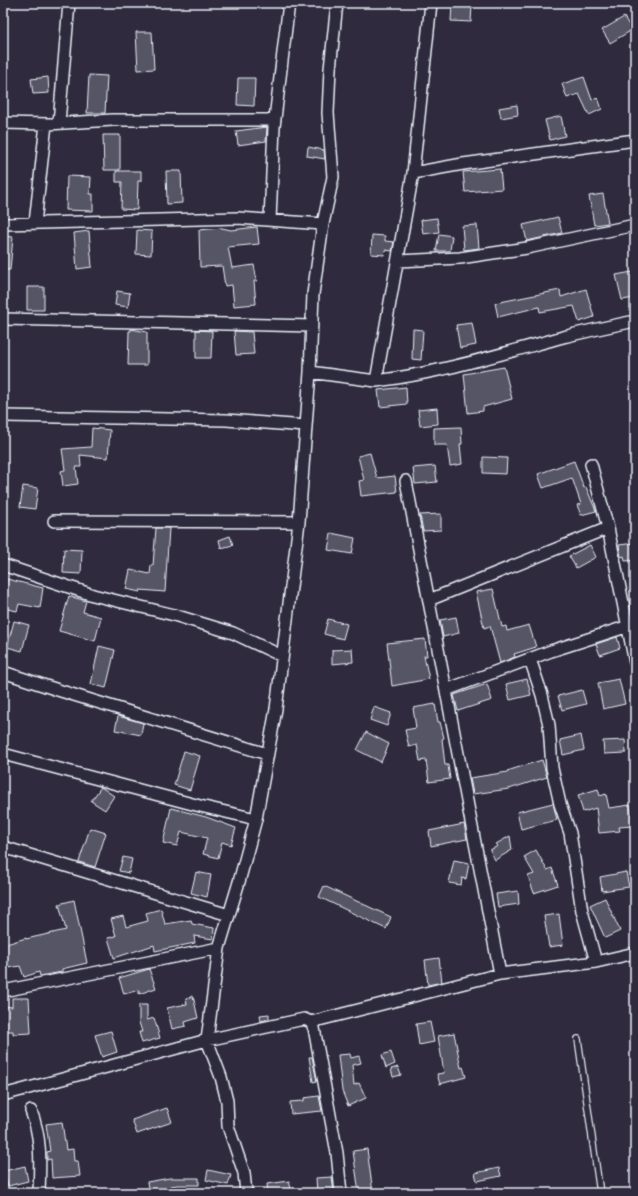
<svg xmlns="http://www.w3.org/2000/svg" width="638" height="1196" font-family="Itim,sans-serif">
<rect width="100%" height="100%" fill="#2f2a3d"/>
<filter id="ink" filterUnits="userSpaceOnUse"><feTurbulence type="fractalNoise" baseFrequency=".025" numOctaves="2"/><feDisplacementMap in="SourceGraphic" scale="8" xChannelSelector="R" yChannelSelector="G"/><feConvolveMatrix kernelMatrix="1 2 1 2 8 2 1 2 1" color-interpolation-filters="sRGB"/></filter>
<g filter="url(#ink)">
<path fill="#575565" stroke="#e8f1f8" d="M452,4L472,5L471,22L451,21Z
M624,17L632,30L610,43L602,30Z
M136,32H152L154,69L138,70Z
M89,75L107,76L105,113H87Z
M48,77L49,93L33,94L31,79Z
M584,77L592,100L598,98L602,109L589,115L579,94L567,98L562,84Z
M238,78H255L254,106L237,105Z
M517,105L518,115L501,118L499,108Z
M561,116L565,136L550,140L545,120Z
M267,127L266,141L238,145L236,131Z
M103,135H120V170H104Z
M308,147L324,150L325,159L307,156Z
M500,169L502,189L465,192L463,172Z
M116,171H141V181H138L137,210L121,209L122,182H116Z
M166,171H181L182,203L167,204Z
M67,176L91,177L90,194H93V211L66,210Z
M603,194L608,223L594,225L589,196Z
M558,217L562,233L527,241L523,225Z
M437,218L439,232L423,234L421,220Z
M477,225L479,248L464,250L462,226Z
M257,227L259,244L228,247L232,268L254,265L257,281H254L256,304L234,306L232,285L225,286L222,266L200,267L199,230L222,228L231,230Z
M137,230L152,231L151,255L136,254Z
M89,231L92,267L77,269L74,233Z
M439,234L452,236L450,251H436Z
M372,235L385,236V241L394,242L392,251L385,250L384,255L371,254Z
M3,236L13,237L10,270H3Z
M632,272L635,298L622,300L616,275Z
M27,287H44V310H27Z
M586,289L594,317L579,322L574,306L540,312L539,307L498,317L495,303L560,290L561,297Z
M117,291L130,293L128,307L115,305Z
M472,323L476,345L460,348L456,325Z
M131,329L147,332V365H128L129,331H131Z
M413,329L423,330L421,360L412,359Z
M196,330L212,331L211,358H196Z
M234,331L252,332L254,354L236,355Z
M504,367L512,399L483,407V411L468,413L464,374Z
M406,387L407,404L380,407L378,390Z
M437,408L438,424L420,426L418,410Z
M461,427L462,444H460L462,464L450,466L447,445H434V428Z
M92,428L110,430L108,458L80,455L81,467H76L78,484L63,486L61,471L65,470L62,449L91,447Z
M370,453L377,478L395,476L397,492L361,496L359,481L364,480L358,456Z
M483,457L507,458L506,474L483,473Z
M574,461L584,488L586,487L596,511L581,515L577,505L581,504L572,478L543,488L538,474Z
M435,466L437,482L415,484L413,468Z
M23,486L38,488L35,509L20,507Z
M441,514V530L423,531L420,515Z
M156,528H169L165,592L140,590V592L126,589L130,570L150,574L151,565H153Z
M331,533L355,538L352,554L328,550Z
M230,536L233,545L221,548L219,540Z
M635,543V560L625,561L624,556L621,557L619,545Z
M590,545L596,557L576,568L569,556Z
M64,549L82,550L81,574L63,573Z
M7,579L43,588L40,608L19,604L17,611L3,608Z
M493,589L502,627L506,626L507,631L529,625L536,647L514,654L515,657L500,663L490,626L484,628L476,592Z
M69,596L86,601L83,612L101,617L95,641L59,631Z
M456,617L459,633L443,637L440,620Z
M328,619L347,624L343,639L324,634Z
M14,621L29,625L22,651L7,647Z
M617,637L620,648L600,655L596,644Z
M425,639L427,656H424L429,679L392,686L387,643Z
M99,646L115,650L106,688L91,684Z
M352,649L353,662L332,664V650Z
M527,679L531,695L510,700L506,684Z
M619,679L625,704L603,709L598,683Z
M487,684L492,700L458,711L454,695Z
M582,690L586,704L562,710L558,696Z
M435,704L438,722H440L444,738L442,739L445,765H448L450,779L429,782L426,760L420,761L417,745L409,747L405,730L416,728L413,708Z
M374,707L391,713L387,726L370,720Z
M118,716L143,723L141,735L115,730Z
M366,732L389,744L381,762L357,750Z
M581,735L584,750L563,755L560,740Z
M625,740L626,753L604,754L603,741Z
M184,751L200,756L190,790L174,785Z
M542,760L547,777L509,789L473,794L470,778L508,772L507,771Z
M101,787L114,796L105,810L91,801Z
M598,789L600,796L606,794L609,808L630,805L633,826L619,827L620,831L599,833L596,808L583,812L578,795Z
M553,803L557,820L521,829L517,812Z
M171,808L206,817L236,828L231,845L222,842L218,858L203,854L207,838L181,832L177,846L163,843Z
M464,824L467,839L431,846L429,831Z
M90,828L106,833L95,867L79,862Z
M510,836L512,850L495,860L490,850L498,846L496,844Z
M536,850L547,870L552,868L558,885L534,893L528,876L534,874L524,857Z
M123,857L132,859L129,873L119,871Z
M454,860L469,863L466,879L462,878L461,885L449,883Z
M196,872L211,875L207,897L191,893Z
M626,872L629,887L602,891L600,877Z
M324,886L391,917L386,929L319,897Z
M518,891L519,904L498,907L496,894Z
M605,898L620,931L605,938L590,905Z
M74,900L87,963L62,969V972L40,976L39,972L24,977L20,966L3,969V945L26,938V939L66,930L59,904Z
M161,909L165,924L191,920L192,924L214,928L213,939L194,936L195,943L155,951L154,945L114,958L108,938L116,936L111,919L123,916L126,927L148,921L146,913Z
M559,914L563,945L549,947L544,916Z
M439,958L442,982L428,985L425,960Z
M149,969L156,988L139,994V990L124,994L119,978Z
M193,996L198,1018L185,1022L186,1026L172,1029L167,1008L187,1004L186,999Z
M12,998H29L31,1033L13,1034V1031H3V1006L12,1007Z
M139,1005H147V1020L154,1018L160,1038L142,1043L139,1032H142L139,1022Z
M269,1014V1019L261,1021L260,1015Z
M430,1022L434,1042L419,1045L416,1024Z
M111,1031L117,1052L102,1057L95,1035Z
M454,1033L461,1068L463,1067L466,1077L440,1084L437,1074L444,1073L438,1036Z
M391,1052L395,1064L386,1068L382,1055Z
M350,1054L351,1058L359,1056L361,1063L352,1065L354,1085L359,1083L366,1098L348,1106L342,1091L338,1055Z
M309,1057H312L317,1081L313,1082Z
M398,1067L401,1075L393,1077L391,1069Z
M319,1096L322,1111L291,1114L290,1102L304,1101V1098Z
M167,1108L172,1122L137,1134L132,1120Z
M62,1122L66,1150L73,1149L74,1161H78L80,1176L52,1178L51,1159L47,1160V1152L50,1151L46,1124Z
M367,1149L373,1193H359L353,1151Z
M25,1166L28,1181L8,1186L4,1171Z
M499,1168L501,1176L477,1181L475,1173Z
M208,1170L231,1175L228,1185L206,1180Z
M332,1177L334,1193H317L316,1178Z
M170,1178H199V1185H178L170,1186L169,1193H149L147,1182Z
M289,1181L292,1193H268L267,1184Z"/>
<g fill="none" stroke-linecap="round" stroke-linejoin="round">
<defs>
<path id="service" d="M578,1039L600,1193"/>
<path id="minor" d="M3,123L48,124L113,120H275
M59,123L69,3
M413,173L463,164L635,140
M270,220L274,127L289,3
M35,223L46,124H48
M3,224L238,218L323,224L313,294L310,372
M323,224L333,177L328,113L330,69L337,3
M398,261L460,258L527,248L635,225
M3,319L312,326
M376,381C440,373 501,354 563,337C587,331 611,326 635,321
M3,416L226,420L306,426
M591,464L608,528L635,663
M406,481L500,974
M54,521L299,522
M3,565L93,595L174,615L233,633L282,656
M429,600L608,528
M530,659L542,695L549,725L552,768L560,804L570,833L582,911L596,962
M3,672L61,691L267,754
M446,690L551,651L635,624
M3,754L200,806L256,819
M3,847L229,915
M3,991L219,948
M311,1022L500,974L596,962L635,953
M3,1095L207,1040L304,1019L311,1022L314,1028L337,1153L341,1193
M31,1111C42,1139 40,1164 39,1193
M246,1193L244,1173L228,1126L227,1101L221,1077L207,1040L219,948L239,882L256,819L276,709L299,522L310,372L376,381L413,173L431,3"/>
</defs>
<use href="#service" stroke="#e8f1f8" stroke-width="8"/>
<use href="#minor" stroke="#e8f1f8" stroke-width="14"/>
<use href="#service" stroke="#2f2a3d" stroke-width="5.5"/>
<use href="#minor" stroke="#2f2a3d" stroke-width="11"/>
</g>
</g>
<rect width="638" height="1196" fill="none" stroke="#2f2a3d" stroke-width="16"/>
<rect x="8" y="8" width="622" height="1180" fill="none" stroke="#e8f1f8" stroke-width="1.5" filter="url(#ink)"/>
</svg>
